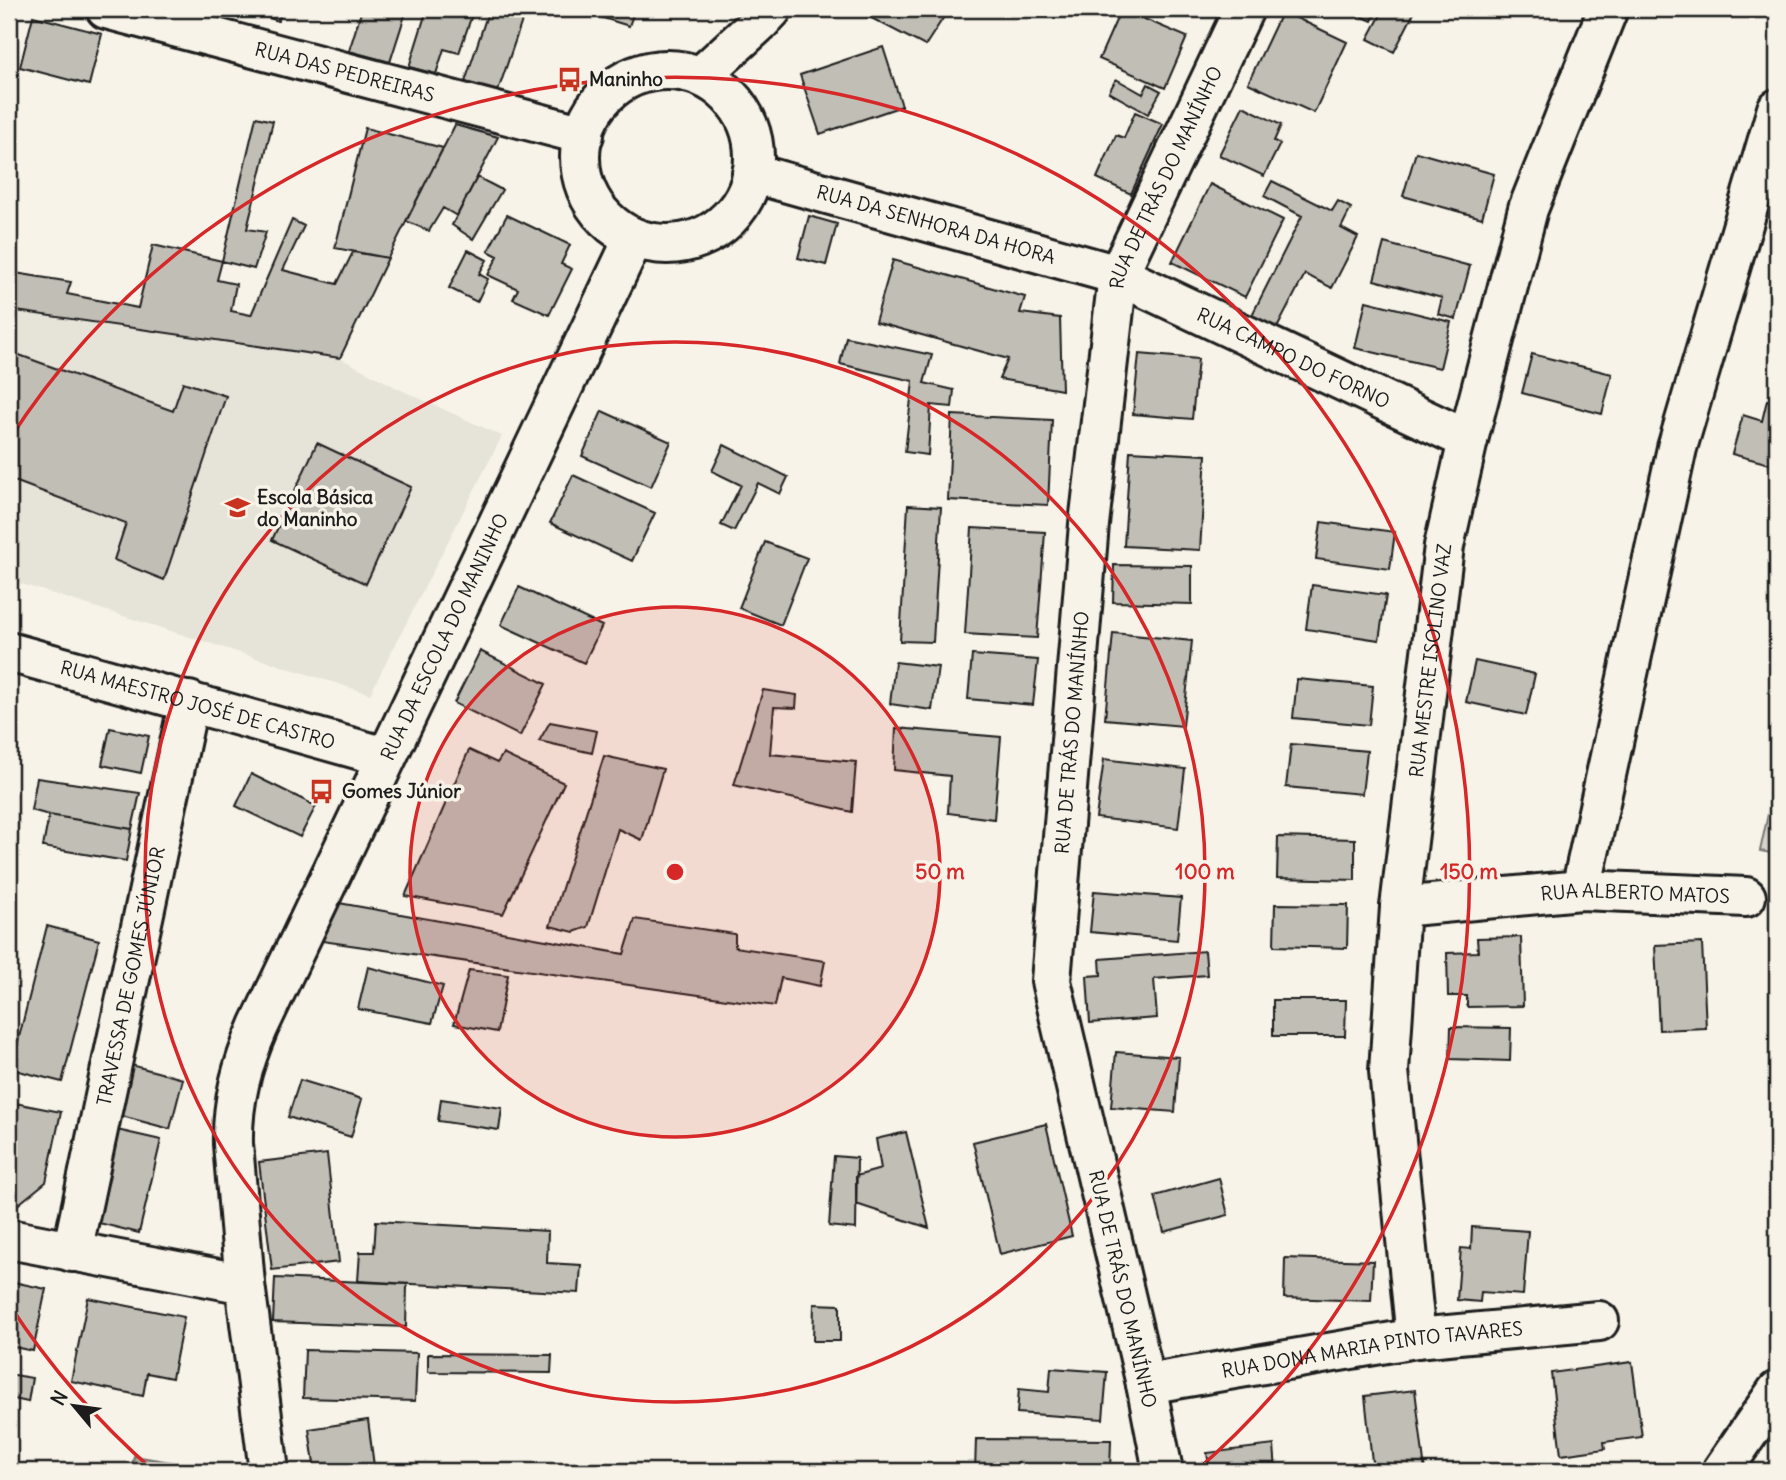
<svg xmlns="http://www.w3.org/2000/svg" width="1786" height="1480" font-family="Delius,sans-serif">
<rect width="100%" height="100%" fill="#f7f3e8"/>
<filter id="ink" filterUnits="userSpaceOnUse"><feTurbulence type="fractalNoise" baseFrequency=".0143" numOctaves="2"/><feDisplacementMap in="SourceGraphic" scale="14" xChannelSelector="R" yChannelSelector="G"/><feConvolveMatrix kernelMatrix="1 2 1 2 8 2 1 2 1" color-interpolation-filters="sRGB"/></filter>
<g filter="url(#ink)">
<path fill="#e6e3d9" d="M9,310L340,358L399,389L502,436L370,694L9,580Z"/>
<path fill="#d7d3cb" stroke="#7a7874" stroke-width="2" d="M1777,773V854L1760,851Z"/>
<path fill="#aca9a2" stroke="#72716c" stroke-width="2" d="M134,1456L189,1465L195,1471H131Z"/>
<path fill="#c0beb5" stroke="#1c1c1c" stroke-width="2" d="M192,9H224L222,17Z
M243,9H283L278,21Z
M362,9H394L406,12L390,62L349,51Z
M427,9H474L459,53L444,49L436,74L409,67Z
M489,9H526L498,91L465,82Z
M585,9H635L629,26L584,12Z
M854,9H949L925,46Z
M1121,9L1187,37L1165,88L1099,59Z
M1345,9H1378L1372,21Z
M1384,9H1416L1394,52L1368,39Z
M1282,11L1347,42L1314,113L1248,83Z
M33,16L102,34L89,85L20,67Z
M883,47L902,106L820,134L800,75Z
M1116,79L1143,94L1148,84L1161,91L1148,114L1109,92Z
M1243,106L1281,125L1274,141L1280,144L1264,176L1219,155Z
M1135,112L1163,124L1131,194L1097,178L1116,135L1124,138Z
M256,117L273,121L247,229L266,232L254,269L222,261Z
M455,125L498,137L457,216L443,208L429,231L406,221Z
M365,128L443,148L388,258L335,248Z
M1416,152L1494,174L1482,218L1403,196Z
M477,177L502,190L473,239L452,225Z
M1272,181L1332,211L1338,201L1351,208L1341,228L1358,237L1332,288L1305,274L1275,332L1250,319L1302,216L1264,196Z
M1210,184L1283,220L1245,297L1172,262Z
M507,215L570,245L561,264L572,269L549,315L513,299L518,289L488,275L498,256L488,251Z
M809,216L837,224L826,265L798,258Z
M292,220L304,226L283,270L337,284L353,252L388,258L340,358L9,310V272L71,282L67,294L138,308L153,245L222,261L217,280L236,284L231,311L251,315Z
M1384,243L1470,266L1456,319L1438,314L1442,298L1374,280Z
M468,250L487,260L479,274L488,279L477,302L449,288Z
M893,260L1025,297L1020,313L1060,318L1062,390L999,379L1008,359L875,322Z
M1366,301L1451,322L1440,368L1355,348Z
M846,337L932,355L924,383L954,390L952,407L931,405L928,455L905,452L913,381L840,364Z
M11,352L173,411L183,382L226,396L164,580L114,560L126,523L9,479V358Z
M1139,354L1198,359L1192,419L1133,414Z
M1532,354L1612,374L1602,414L1522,393Z
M1767,400L1777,403V466L1732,454L1743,415L1762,421Z
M602,411L671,442L651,487L582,456Z
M952,415L1052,420L1048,505L948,500Z
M317,443L411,487L366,584L272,540Z
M724,445L788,477L780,494L758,483L734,531L721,525L741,485L712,471Z
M1130,451L1206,455L1200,550L1124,546Z
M573,475L655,513L632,561L550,523Z
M908,505L941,507L933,642L900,641Z
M1321,522L1395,532L1390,569L1316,559Z
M972,528L1045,532L1037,638L965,634Z
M765,542L807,558L781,625L739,608Z
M1114,565L1192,566V604L1113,602Z
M1312,585L1386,595L1379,640L1306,629Z
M519,587L602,626L584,663L501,625Z
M1113,633L1192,641L1183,726L1105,719Z
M480,651L546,684L520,736L454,703Z
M972,655L1038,660L1033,705L968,699Z
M1475,661L1535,674L1526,715L1466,702Z
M895,662L938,667L932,710L890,704Z
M1297,679L1373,686L1369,725L1293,718Z
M763,690L797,695L796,708L774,707L770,754L856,762L852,812L734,785Z
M550,722L597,731L592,753L539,741Z
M110,728L149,736L141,773L102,765Z
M896,728L1001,737L994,819L948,813L950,776L894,770Z
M1291,744L1367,751L1362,794L1286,787Z
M469,750L497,763L503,754L564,783L503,914L405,896Z
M604,756L663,769L642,840L618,829L588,927L574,932L550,926Z
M1104,759L1185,769L1178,828L1096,818Z
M251,774L316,806L300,837L236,806Z
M37,778L140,793L132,829L49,815L31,810Z
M49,815L132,829L126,861L43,847Z
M1278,837L1355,839V880L1277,878Z
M1094,891L1181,898L1177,940L1090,932Z
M339,903L624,954L635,919L735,934V947L825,961L820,986L781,978L775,1006L322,941Z
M1275,904L1348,905L1347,948L1274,946Z
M47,926L99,940L62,1082L11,1069Z
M1521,937L1523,1006L1467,1007V996H1448L1447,953L1478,952L1477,938Z
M1702,943L1706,1028L1659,1030L1655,945Z
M1205,951L1207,975L1154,979L1157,1018L1090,1023L1087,976L1101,975L1100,959Z
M368,967L443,986L432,1023L358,1009Z
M469,970L508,975L497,1032L454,1024Z
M1273,1000H1346L1345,1036H1273Z
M1451,1027L1511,1028L1510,1061L1450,1059Z
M1116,1052L1179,1057L1175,1112L1111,1107Z
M131,1065L183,1079L170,1129L118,1115Z
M300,1080L362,1099L351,1137L288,1117Z
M441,1099L502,1108L499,1130L438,1121Z
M10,1102L61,1112L46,1182L10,1211Z
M1046,1124L1072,1236L1000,1254L973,1142Z
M117,1130L161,1140L139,1233L95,1222Z
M906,1132L929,1228L856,1204V1176L881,1169L876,1139Z
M327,1154L339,1262L272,1270L259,1162Z
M834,1156L857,1158L856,1229L829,1226Z
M1219,1178L1228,1215L1164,1232L1155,1196Z
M376,1221L548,1231L547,1263L581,1265L579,1293L358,1281L360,1252H374Z
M1472,1227L1528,1231L1523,1295L1481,1292L1480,1302L1457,1300L1461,1248L1471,1249Z
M1285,1258L1373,1261L1371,1301L1284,1298Z
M275,1278L407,1284L406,1327L273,1322Z
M9,1281L46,1289L33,1351L9,1346Z
M88,1298L184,1317L172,1378L147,1373L143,1396L71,1381Z
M814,1304L840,1305V1341H813Z
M305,1350L417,1353L415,1401L303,1398Z
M428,1354L552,1355L551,1373L428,1372Z
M1632,1362L1642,1437L1604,1442L1605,1449L1561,1455L1551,1373Z
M1051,1368L1107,1372L1103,1419L1017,1413L1019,1389L1049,1392Z
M9,1374L32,1378L28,1402L9,1398Z
M1415,1390L1425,1471H1373L1365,1396Z
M368,1420L374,1466L338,1471H315L309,1429Z
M976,1439L1111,1440L1110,1471H975Z
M1274,1445L1276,1471H1210L1207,1453Z"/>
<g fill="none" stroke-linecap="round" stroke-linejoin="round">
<defs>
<g id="street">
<path id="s1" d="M106,9L584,135"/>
<path id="s2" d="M752,173L1118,275L1468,440"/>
<path id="s3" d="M9,652L386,757"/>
<path d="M1581,890L1677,448L1777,109"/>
<path id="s4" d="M1400,907L1581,890L1746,897"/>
<path id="s5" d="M72,1252L189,701"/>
<path id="s6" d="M1416,1338L1389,1071L1400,907L1444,546L1468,440L1528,209L1608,9"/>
<path id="s7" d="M1146,1384L1416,1338L1599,1321"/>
<path id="s8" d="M1163,1471L1146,1384L1051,981L1089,524L1118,275L1244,9"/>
<path d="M1722,1471L1777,1391"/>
</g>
<g id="secondary">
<circle cx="667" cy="157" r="87"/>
<path d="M701,76L760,22L772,9"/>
<path d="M9,1239L245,1284"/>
<path id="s9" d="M269,1471L245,1284L233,1144C232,1101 242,1065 259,1026L634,238"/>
</g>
</defs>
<use href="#street" stroke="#1c1c1c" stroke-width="44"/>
<use href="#secondary" stroke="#1c1c1c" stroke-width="44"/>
<use href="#street" stroke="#f7f3e8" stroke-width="38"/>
<use href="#secondary" stroke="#f7f3e8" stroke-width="38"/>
</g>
</g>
<circle cx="675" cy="872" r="265" fill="#d62828" fill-opacity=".12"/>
<g fill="none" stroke="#d62828" stroke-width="3.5">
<circle cx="675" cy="872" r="265"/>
<circle cx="675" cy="872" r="530"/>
<path d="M154 1471A794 794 0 0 1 9 1304M9 440A794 794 0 1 1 1196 1471"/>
</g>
<defs>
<symbol id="bus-bare" viewBox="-9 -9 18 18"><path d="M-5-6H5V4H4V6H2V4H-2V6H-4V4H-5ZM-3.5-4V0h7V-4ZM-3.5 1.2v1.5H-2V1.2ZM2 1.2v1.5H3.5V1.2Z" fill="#c8321e" stroke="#f7f3e8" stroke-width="2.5" paint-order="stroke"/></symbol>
<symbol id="school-bare" viewBox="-9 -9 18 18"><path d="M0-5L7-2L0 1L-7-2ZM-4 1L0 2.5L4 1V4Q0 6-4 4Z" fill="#c8321e" stroke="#f7f3e8" stroke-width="2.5" paint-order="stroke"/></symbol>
</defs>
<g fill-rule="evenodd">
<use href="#bus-bare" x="552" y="62" width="35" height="35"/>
<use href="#school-bare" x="220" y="490" width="35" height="35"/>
<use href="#bus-bare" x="304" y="774" width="35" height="35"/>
</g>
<g text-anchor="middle" stroke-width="7" stroke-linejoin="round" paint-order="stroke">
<g font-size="19" fill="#1c1c1c" stroke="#f7f3e8">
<text dy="7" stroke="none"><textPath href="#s1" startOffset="247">RUA DAS PEDREIRAS</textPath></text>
<text dy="7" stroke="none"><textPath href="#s8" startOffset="1320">RUA DE TRÁS DO MANÍNHO</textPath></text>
<text dy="7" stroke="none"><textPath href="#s2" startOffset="191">RUA DA SENHORA DA HORA</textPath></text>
<text dy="7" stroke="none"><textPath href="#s2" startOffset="574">RUA CAMPO DO FORNO</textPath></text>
<text dy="7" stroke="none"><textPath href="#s9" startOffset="882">RUA DA ESCOLA DO MANINHO</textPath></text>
<text dy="7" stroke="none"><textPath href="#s6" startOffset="681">RUA MESTRE ISOLINO VAZ</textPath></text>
<text dy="7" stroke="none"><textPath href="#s3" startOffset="196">RUA MAESTRO JOSÉ DE CASTRO</textPath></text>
<text dy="7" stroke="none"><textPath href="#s8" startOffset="752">RUA DE TRÁS DO MANÍNHO</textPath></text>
<text dy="7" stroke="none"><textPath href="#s4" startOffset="236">RUA ALBERTO MATOS</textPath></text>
<text dy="7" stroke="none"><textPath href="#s5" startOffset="282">TRAVESSA DE GOMES JÚNIOR</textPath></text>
<text transform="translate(1123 1289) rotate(77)" y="7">RUA DE TRÁS DO MANÍNHO</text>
<text dy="7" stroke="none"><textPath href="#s7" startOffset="229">RUA DONA MARIA PINTO TAVARES</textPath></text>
</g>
<g font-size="19" font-weight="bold" fill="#1c1c1c" stroke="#f7f3e8" text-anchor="start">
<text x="589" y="86">Maninho</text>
<text x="257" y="504">Escola Básica<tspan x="257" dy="22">do Maninho</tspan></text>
<text x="342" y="798">Gomes Júnior</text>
</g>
</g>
<circle cx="675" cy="872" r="10" fill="#d62828" stroke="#f7f3e8" stroke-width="3.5"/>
<g font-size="21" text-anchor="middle" font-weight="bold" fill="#d62828" stroke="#f7f3e8" stroke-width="7" stroke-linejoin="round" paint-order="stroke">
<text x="940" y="879">50 m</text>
<text x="1205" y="879">100 m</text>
<text x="1469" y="879">150 m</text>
</g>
<rect width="1786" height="1480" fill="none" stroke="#f7f3e8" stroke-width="35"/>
<rect x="18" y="18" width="1751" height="1445" fill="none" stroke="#1c1c1c" stroke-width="2.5" filter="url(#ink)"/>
<g transform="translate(74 1406) rotate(299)" stroke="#f7f3e8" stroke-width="5" paint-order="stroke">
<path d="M0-5L12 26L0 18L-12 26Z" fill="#1c1c1c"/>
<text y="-10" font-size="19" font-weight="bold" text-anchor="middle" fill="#1c1c1c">N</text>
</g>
</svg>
